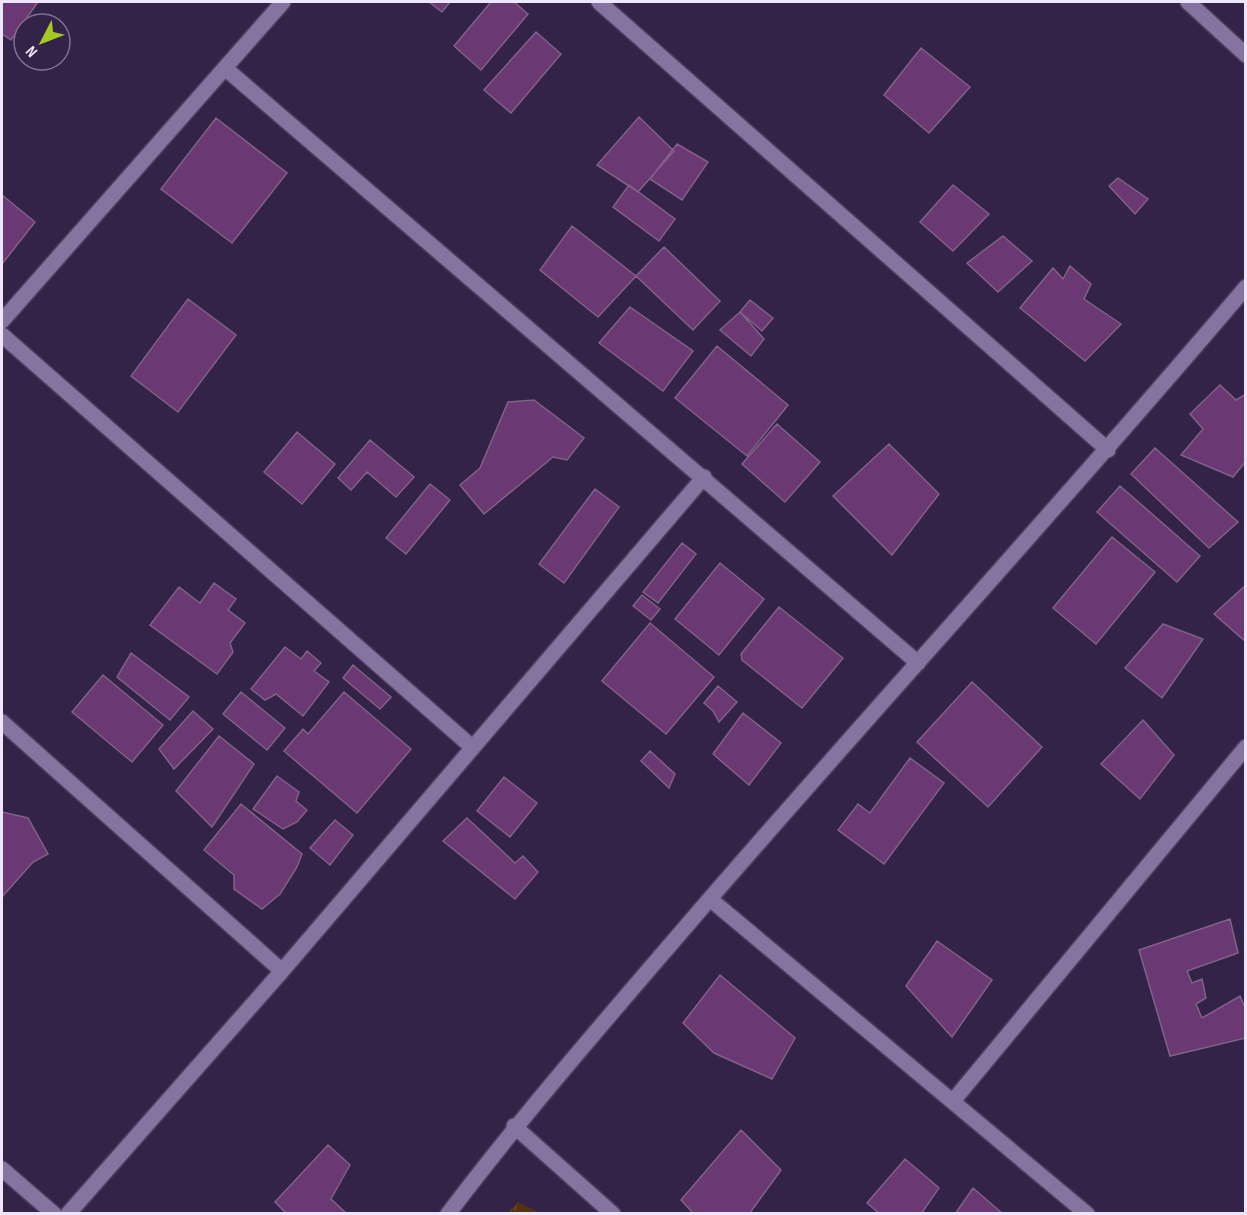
<svg xmlns="http://www.w3.org/2000/svg" width="1247" height="1215" font-family="'Sofia Sans Condensed',sans-serif">
<defs>
<pattern id="park-tufts" width="24" height="20" patternUnits="userSpaceOnUse" patternTransform="scale(1.5)"><rect width="24" height="20" fill="#543210"/><path d="M3 7l-1-3M5 7V3M7 7l1-3M15 17l-1-3M17 17v-4M19 17l1-3" fill="none" stroke="#6d5034"/></pattern>
</defs>
<rect width="100%" height="100%" fill="#332349"/>
<path fill="url(#park-tufts)" d="M518,1202L540,1213H508Z"/>
<path fill="#6a3872" stroke="#816187" stroke-width="1.5" d="M2,2H38L11,40L2,34Z
M429,2H450L442,12Z
M491,2H514L528,14L481,70L454,46Z
M536,32L561,54L511,113L484,90Z
M921,48L970,87L929,133L884,95Z
M639,117L674,151L638,192L597,165Z
M216,118L287,173L232,243L161,189Z
M677,144L708,162L682,200L650,179Z
M1118,178L1148,199L1135,214L1109,186Z
M629,185L675,219L659,241L613,207Z
M953,185L989,214L953,251L920,222Z
M2,195L35,222L2,264Z
M572,226L636,276L598,317L540,270Z
M1003,236L1032,261L998,292L967,263Z
M664,247L720,301L693,330L636,276Z
M1070,266L1091,284L1084,299L1121,324L1085,361L1020,308L1053,268L1063,279Z
M188,299L236,335L178,412L131,376Z
M750,300L773,318L762,331L740,312Z
M630,307L693,351L663,391L599,343Z
M740,312L764,339L751,356L720,330Z
M717,346L788,405L747,456L675,398Z
M1220,385L1236,400L1246,394V461L1233,477L1181,455L1203,429L1190,414Z
M534,400L584,438L567,460L553,457L484,514L460,485L480,468L508,402Z
M777,424L820,462L785,502L742,464Z
M297,432L335,464L302,504L264,472Z
M370,440L414,477L396,497L367,472L351,490L338,478Z
M889,444L939,494L892,555L833,496Z
M1155,448L1238,522L1209,548L1131,474Z
M430,484L450,500L406,554L386,538Z
M1120,486L1200,556L1177,582L1097,512Z
M595,489L619,507L564,583L539,564Z
M1112,537L1155,572L1096,644L1053,608Z
M682,543L696,554L658,603L643,592Z
M720,563L764,599L719,655L675,619Z
M214,583L236,599L228,610L245,623L230,643L233,652L217,674L150,625L179,587L200,603Z
M1246,585V642L1214,614Z
M642,595L660,609L651,620L633,606Z
M779,607L843,658L802,708L742,660L741,654Z
M650,623L714,677L666,734L602,681Z
M1163,624L1203,639L1162,698L1125,668Z
M285,647L301,659L307,651L321,663L314,671L329,682L303,716L276,694L265,700L251,689Z
M131,653L189,697L170,720L117,677Z
M353,665L391,697L380,709L343,678Z
M103,675L163,725L132,762L72,712Z
M972,682L1042,747L988,807L917,742Z
M718,686L737,702L719,722L713,711L704,703Z
M241,692L285,728L267,750L223,714Z
M344,692L411,749L357,813L284,751L303,729L308,734Z
M193,711L213,729L174,769L159,749Z
M743,713L781,743L749,785L713,754Z
M1143,720L1174,755L1140,799L1101,764Z
M219,736L254,764L212,827L176,791Z
M650,751L675,774L669,788L641,761Z
M910,758L944,783L884,864L838,830L858,804L870,813Z
M277,776L299,792L296,801L307,810L297,822L283,829L253,809Z
M504,777L537,803L510,837L477,811Z
M241,804L302,854L297,867L280,894L262,909L234,889V875L204,850Z
M2,812L28,818L48,854L33,862L2,897Z
M467,818L515,863L523,856L538,872L515,899L443,841Z
M335,820L353,835L330,865L310,848Z
M1230,919L1238,953L1187,971L1192,983L1202,979L1206,998L1196,1004L1202,1018L1240,996L1246,1010V1038L1170,1056L1139,950Z
M937,941L992,980L952,1037L906,986Z
M720,975L795,1038L772,1079L714,1053L683,1023Z
M741,1130L781,1170L749,1214H694L681,1200Z
M328,1145L350,1165L331,1199L347,1214H287L275,1202Z
M905,1159L939,1188L921,1214H880L867,1203Z
M973,1188L1003,1214H955Z"/>
<g fill="none" stroke-linecap="round" stroke-linejoin="round">
<defs>
<path id="minor" d="M599,2L1108,450
M1188,2L1246,55
M226,69L918,663
M2,321L283,2
M2,335L472,747
M2,722L282,971
M710,899L1087,1214
M953,1101L1246,747
M514,1126L613,1214
M2,1169L54,1214
M68,1214L282,971L704,477
M448,1214C526,1111 611,1014 695,916C877,705 1066,500 1246,287"/>
</defs>
<use href="#minor" stroke="#4e3f61" stroke-width="18"/>
<use href="#minor" stroke="#8574a0" stroke-width="15"/>
</g>
<rect width="1247" height="1215" fill="none" stroke="#eee5fe" stroke-width="6"/>
<g transform="translate(42 42) rotate(228)"><circle r="28" fill="#332349" stroke="#7e7191" stroke-width="1.5"/>
<path d="M0-4.5L10 22L0 15L-10 22Z" fill="#a5c822"/>
<text y="-9" font-size="16" font-weight="bold" text-anchor="middle" fill="#eee5fe">N</text>
</g>
</svg>
